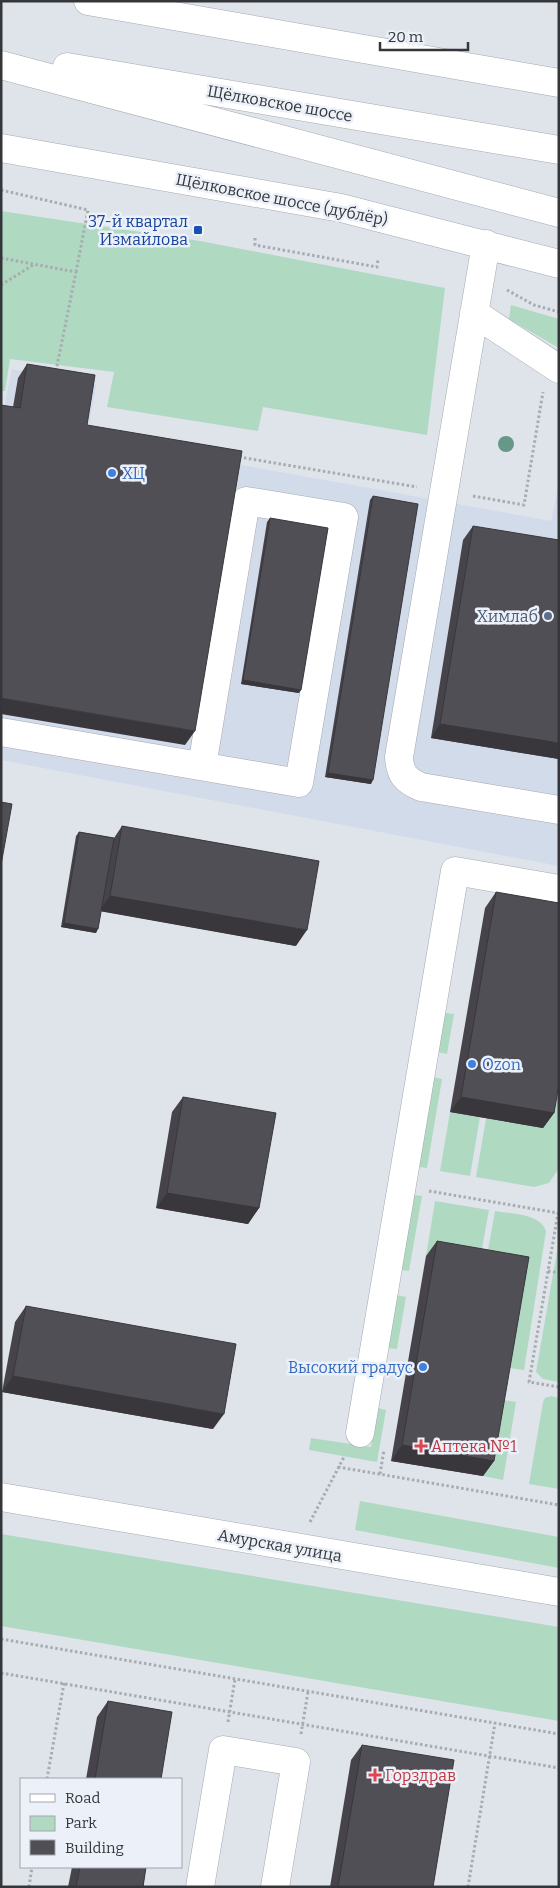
<svg xmlns="http://www.w3.org/2000/svg" width="560" height="1888" font-family="Bitter,serif">
<rect width="100%" height="100%" fill="#dfe4eb"/>
<path fill="#d2dbe9" d="M12,369L96,385L87,437L551,521L559,483V866L1,760V409H4Z"/>
<path fill="#b0d9c2" d="M1,211L200,241L445,288L427,435L263,407L258,431L107,407L114,372L10,359L5,391H1Z
M511,305L559,319V348L509,319Z
M445,1013L454,1014L447,1054L438,1052Z
M559,1046V1168L549,1183L534,1187L476,1177L486,1119Z
M434,1077L442,1079L427,1168L419,1167Z
M450,1112L480,1117L470,1176L440,1171Z
M414,1195L422,1196L409,1271L401,1270Z
M435,1201L489,1210L479,1265L426,1256Z
M495,1211C511,1214 540,1213 546,1231L524,1370L502,1367L485,1267Z
M559,1240V1382L543,1379L536,1372Z
M397,1295L406,1297L397,1349L388,1348Z
M551,1396L559,1398V1489L529,1484L543,1402L545,1398Z
M496,1399L516,1402L503,1480L483,1476Z
M378,1408L386,1410L377,1462L309,1450L311,1438L371,1447Z
M360,1501L559,1537V1568L355,1530Z
M1,1534L559,1627V1721L1,1626Z"/>
<g fill="none" stroke-linecap="round" stroke-linejoin="round">
<defs>
<path id="minor" d="M1,148L341,208L559,264
M486,244L399,757C400,774 405,780 421,787L559,810
M474,313L559,369
M1,732L299,783L344,517L246,501L202,766
M360,1433L455,871L559,889
M1,1497L559,1592
M200,1887L223,1750L296,1762L275,1887"/>
<path id="major" d="M88,1L559,83
M1,65L559,213
M67,67L559,150"/>
</defs>
<use href="#minor" stroke="#a4a9b0" stroke-width="29"/>
<use href="#major" stroke="#a4a9b0" stroke-width="29"/>
<path stroke="#a8acb1" stroke-width="3" stroke-dasharray="2.5 2.5" stroke-linecap="butt" d="M1,190L88,210L76,272
M255,238V245L377,267L378,259
M1,258L76,272L56,371
M1,285L33,265
M507,290L534,305L559,312
M239,457L417,487
M473,496L524,505L543,392
M429,1191L558,1213L529,1382L559,1387
M548,1271L559,1273
M338,1467L559,1505
M380,1474L384,1450
M310,1522L344,1457
M1,1639L559,1734
M1,1673L559,1768
M228,1722L235,1679
M301,1734L308,1692
M47,1779L64,1683
M29,1887L32,1867
M468,1887L495,1723"/>
<use href="#minor" stroke="#fff" stroke-width="28"/>
<use href="#major" stroke="#fff" stroke-width="28"/>
</g>
<circle fill="#669789" cx="506" cy="444" r="8"/>
<path fill="#46444a" d="M27,364L87,425L185,745L13,407L18,378Z
M373,496L371,784L325,777L370,500Z
M270,518L299,693L241,684L267,522Z
M473,526L559,759L431,738L463,540Z
M122,826L296,946L101,911L96,933L61,927L76,836L79,832L114,838Z
M496,892L554,1113L543,1128L450,1112L485,908Z
M183,1097L259,1208L248,1224L156,1208L172,1112Z
M437,1241L494,1461L483,1476L391,1461L426,1256Z
M26,1306L213,1429L2,1392L15,1322Z
M108,1701L161,1779H86L97,1717Z
M362,1745L433,1887H330L351,1760Z
M72,1867H146L143,1887H68Z"/>
<path fill="#39373c" d="M243,680L301,690L299,693L241,684Z
M1,698L195,731L185,745L1,714Z
M440,724L559,743V759L431,738Z
M328,773L373,780L371,784L325,777Z
M110,896L307,930L296,946L99,911Z
M64,923L98,929L96,933L61,927Z
M461,1097L554,1113L543,1128L450,1112Z
M167,1193L259,1208L248,1224L156,1208Z
M13,1376L224,1414L213,1429L2,1392Z
M402,1445L494,1461L483,1476L391,1461Z"/>
<path fill="#514f56" stroke="#39373c" d="M27,364L95,375L87,425L242,451L195,731L1,698V405L20,408Z
M373,496L418,504L373,780L328,773Z
M270,518L328,528L301,690L243,680Z
M473,526L559,540V743L440,724Z
M1,802L12,804L1,865Z
M122,826L319,861L307,930L110,896Z
M79,832L114,838L98,929L64,923Z
M496,892L559,903V1084L554,1113L461,1097Z
M183,1097L276,1113L259,1208L167,1193Z
M437,1241L529,1257L494,1461L402,1445Z
M26,1306L236,1344L224,1414L13,1376Z
M108,1701L172,1712L161,1779H95Z
M362,1745L454,1760L433,1887H338Z
M80,1867H146L143,1887H76Z"/>
<rect fill="#1a4fb4" stroke="#ecf1f9" stroke-width="2" x="193" y="225" width="10" height="10" rx="2.5"/>
<g fill="#3f7fe0" stroke="#ecf1f9" stroke-width="2">
<circle cx="112" cy="473" r="5"/>
<circle cx="472" cy="1064" r="5"/>
<circle cx="423" cy="1367" r="5"/>
</g>
<circle fill="#5c6f8a" stroke="#ecf1f9" stroke-width="2" cx="548" cy="616" r="5"/>
<g fill="#e0444e" stroke="#ecf1f9" stroke-width="2">
<path d="M418.5 1438.5h5v5h5v5h-5v5h-5v-5h-5v-5h5z"/>
<path d="M372.5 1767.5h5v5h5v5h-5v5h-5v-5h-5v-5h5z"/>
</g>
<g text-anchor="middle" stroke-width="5" stroke-linejoin="round" paint-order="stroke">
<g font-size="16" fill="#343639" stroke="#ecf1f9">
<text transform="translate(280 103) rotate(10)" y="6">Щёлковское шоссе</text>
<text transform="translate(282 199) rotate(11)" y="6">Щёлковское шоссе (дублёр)</text>
<text transform="translate(280 1545) rotate(10)" y="6">Амурская улица</text>
</g>
<g font-size="16" fill="#164399" stroke="#ecf1f9" text-anchor="end">
<text x="188" y="227">37-й квартал<tspan x="188" dy="18">Измайлова</tspan></text>
</g>
<g font-size="16" fill="#366cbe" stroke="#ecf1f9" text-anchor="start">
<text x="122" y="479">ХЦ</text>
<text x="482" y="1070">Ozon</text>
<text x="413" y="1373" text-anchor="end">Высокий градус</text>
</g>
<g font-size="16" fill="#4e5e75" stroke="#ecf1f9" text-anchor="end">
<text x="538" y="622">Химлаб</text>
</g>
<g font-size="16" fill="#be3a42" stroke="#ecf1f9" text-anchor="start">
<text x="431" y="1452">Аптека №1</text>
<text x="385" y="1781">Горздрав</text>
</g>
</g>
<rect width="560" height="1888" fill="none" stroke="#343639" stroke-width="5"/>
<rect x="20" y="1778" width="162" height="90" fill="#ecf1f9" stroke="#a2a6ac"/>
<rect x="30" y="1794" width="25" height="8" fill="#ffffff" stroke="#a2a6ac"/>
<text x="65" y="1803" font-size="15" fill="#343639">Road</text>
<rect x="30" y="1816" width="25" height="15" fill="#b0d9c2" stroke="#a2a6ac"/>
<text x="65" y="1828" font-size="15" fill="#343639">Park</text>
<rect x="30" y="1840" width="25" height="15" fill="#514f56" stroke="#a2a6ac"/>
<text x="65" y="1853" font-size="15" fill="#343639">Building</text>
<path d="M380 42v8h88v-8" fill="none" stroke="#343639" stroke-width="2.5"/>
<text x="388" y="42" font-size="15" fill="#343639" stroke="#ecf1f9" stroke-width="4" paint-order="stroke">20 m</text>
</svg>
